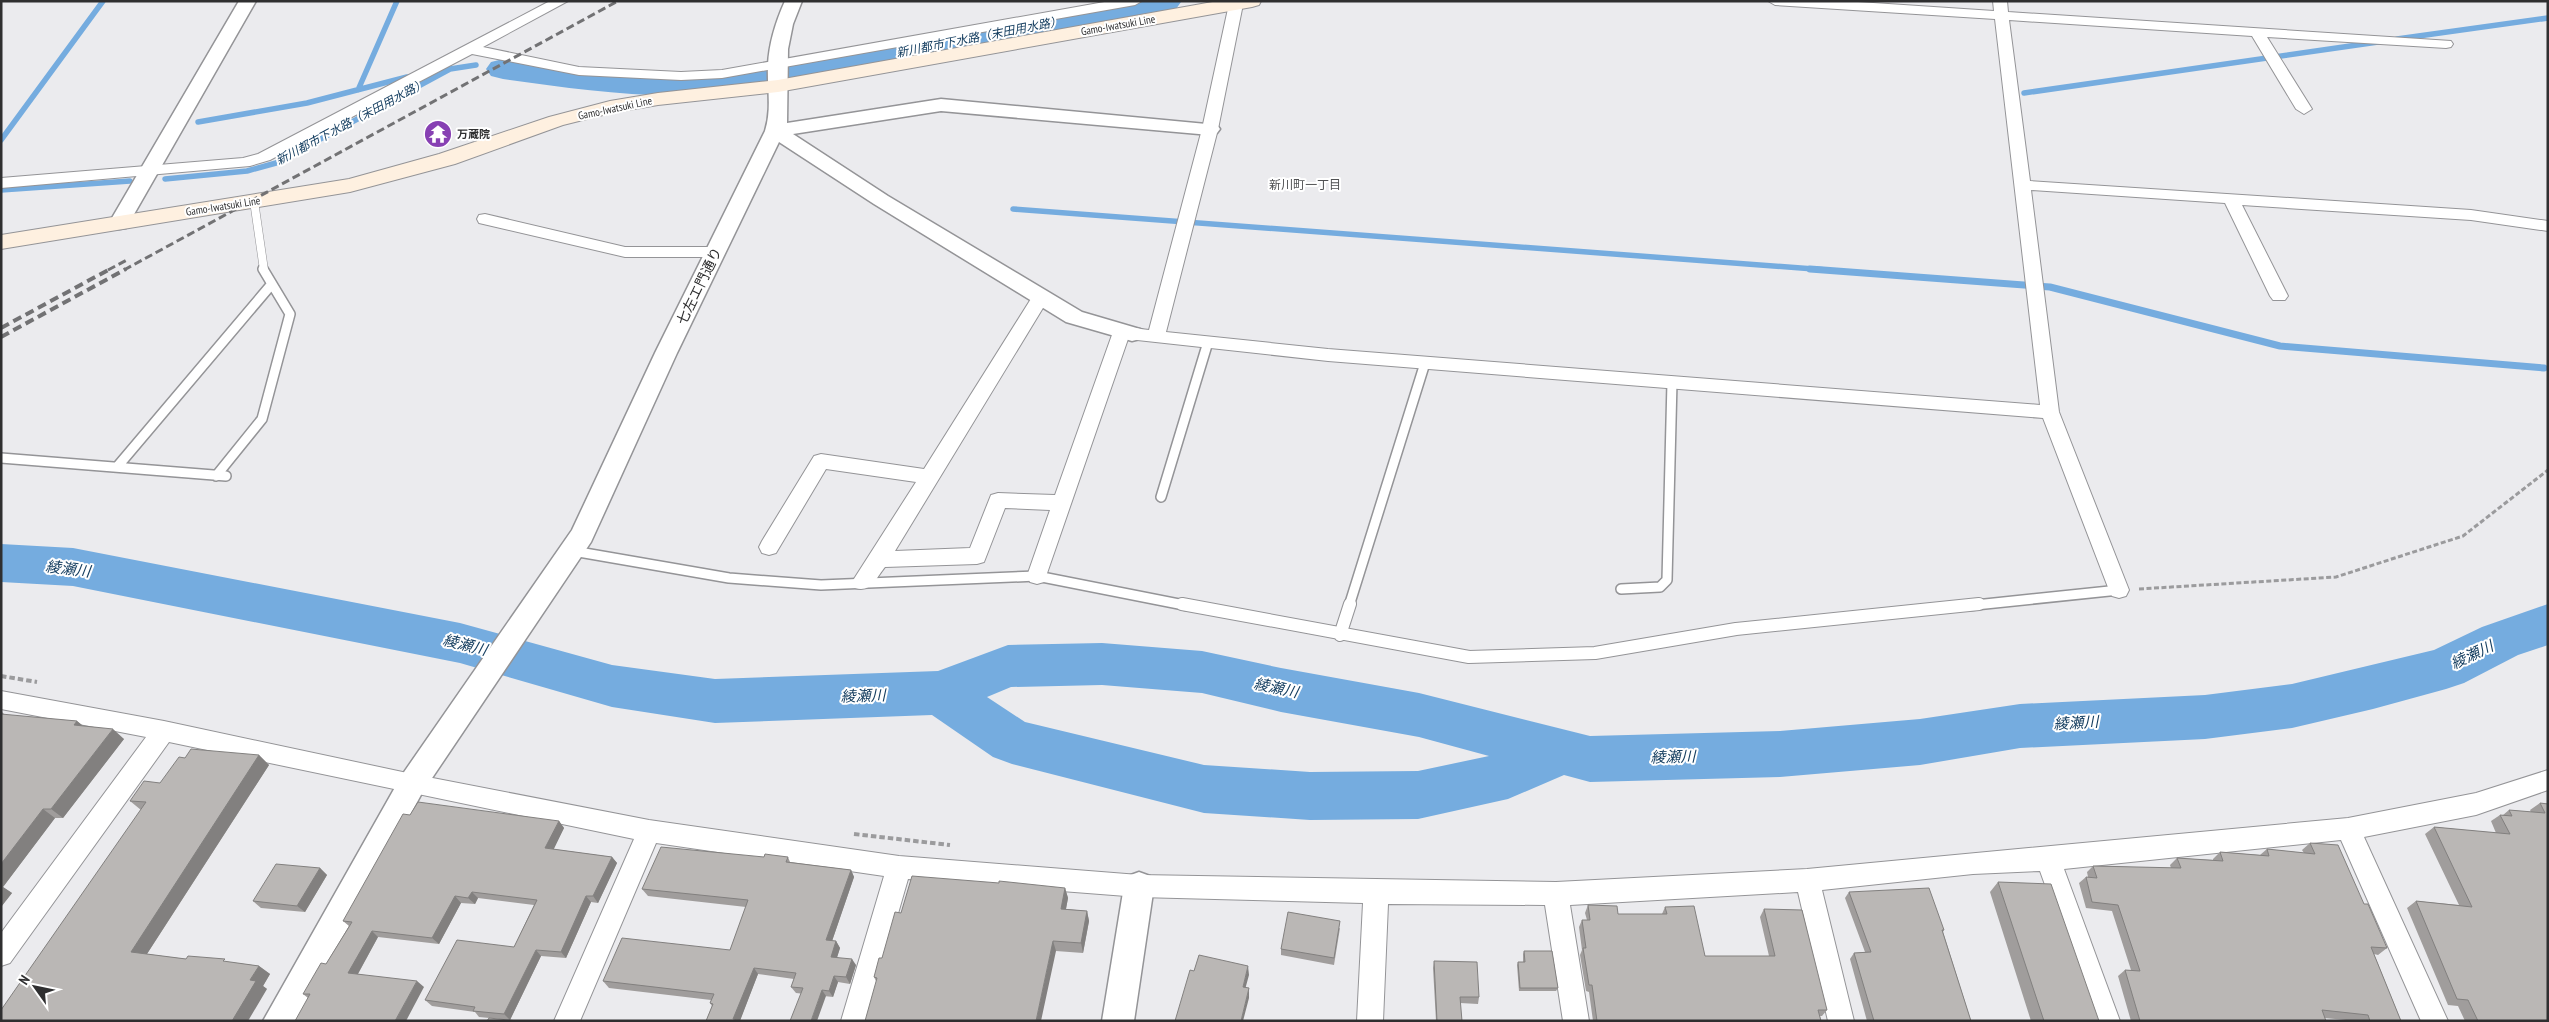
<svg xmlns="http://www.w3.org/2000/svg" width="2549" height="1022" font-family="'PT Sans Narrow','Noto Sans JP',sans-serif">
<rect width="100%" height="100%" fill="#ebebee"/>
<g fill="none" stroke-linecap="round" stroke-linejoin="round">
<path stroke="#75acdf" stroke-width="5.5" d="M1165,2L1167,1
M2397,39L2548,18
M358,90L397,1
M2024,93L2378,42
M198,122L307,103L407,77
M1,140L103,1
M165,179L247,171L276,163L450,69L476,65
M1,190L130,181
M1013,209L1827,270"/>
<path stroke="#75acdf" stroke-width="7" d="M1810,269L2050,287L2280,346L2544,368"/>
<path fill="#75acdf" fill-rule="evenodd" d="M1118,1L1181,2L1176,9L1165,12L791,82L778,78L774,84C686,106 591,91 503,79L491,76L486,69L491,62L503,59C567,67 632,75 696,73C716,73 759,62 775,71L779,65L791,62Z
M1,544L73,548L460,623L612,665L715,679L938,671L1008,645L1102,643L1202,651L1281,668L1419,693L1590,736L1780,731L1920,719L2020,704L2205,695L2292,684L2434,650L2482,627L2548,604V645L2518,655L2464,683L2446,689L2373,709L2292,728L2205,739L2020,748L1920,765L1780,777L1590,782L1564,775L1508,799L1418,819L1310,820L1204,813L1012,764L993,757L932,715L715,723L612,707L460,663L73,586L1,582ZM1102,685L1202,693L1281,712L1419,737L1489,756L1418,771L1310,772L1204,765L1025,722L987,697L1011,687Z"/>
<defs>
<path id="service-far2" d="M254,201L264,270"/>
<path id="service-far1" d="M1,458L226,476
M117,467L271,285
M216,476L262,419L290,314L263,269
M1161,497L1208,342
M573,551L729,578L821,585L1037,576L1189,606
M1621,589L1660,587L1667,580L1672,382
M1349,606L1425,363
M1966,606L2119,590"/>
<path id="service" d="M1182,604L1469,657L1595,653L1736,629L1979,604
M1340,635L1350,604"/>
<path id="minor" d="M550,1H568L483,47L579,67L681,72L722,70L1110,1H1142L1135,5L722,78L681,80L579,75L472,54L270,160L250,166L1,188V178L243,158L258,154Z
M1227,1H1241L1243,4L1218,129L1166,332L1328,349L2040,405L1995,19L1775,5L1768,1H1843L1994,11L1993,1H2007L2008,12L2451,41L2453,44L2451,47L2446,48L2267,37L2312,109L2304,114L2296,109L2252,36L2009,20L2030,181L2471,210L2548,221V231L2471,220L2242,205L2288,296L2285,300H2273L2270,296L2225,203L2031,190L2059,412L2129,590L2126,596L2119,598L2112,596L2109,590L2043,418L1328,361L1128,339L1044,582L1037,584L1030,582L1027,576L1050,510L1005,508L984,562L977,564L885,567C876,578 871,593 855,588L852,582L916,482L826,469L776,553L769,555L762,553L759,547L762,541L814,456L821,454L924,469L1034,294H1046L1049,298L895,551L970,548L991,495L998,493L1055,495L1113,332L1116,328C1126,325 1138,329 1149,330L1202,129L1229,4Z
M485,214L625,247H715L721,248L723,252L721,256L715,257H625L479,223L477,219L479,215Z
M1,691L164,721L412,774L649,820L899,856L1139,875L1556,882L1807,869L2348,818L2476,793L2548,770V790L2476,815L2364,837L2448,1021H2421L2341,840L2064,869L2120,1021H2094L2040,871L1973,874L1822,890L1854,1021H1828L1798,892L1570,905L1589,1021H1563L1545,905L1388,904L1383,1021H1357L1363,903L1139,897L908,879L867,1021H841L884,876L656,843L580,1021H554L634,839L169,742L10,963L1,966V933L146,737L1,709Z"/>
<path id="tertiary" d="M239,1H256L129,223L126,228L119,229L112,228L109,223Z
M785,1H802L793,24L788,49L787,123L941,99L1217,125L1220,129L1217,133L1210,135L941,111L793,134L888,196L1082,312L1140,329L1143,334L1140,339L1132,341L1066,322L874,204L779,142L677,353L591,542L422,793L297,1021H263L402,775L572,530L655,353L765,131C772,109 767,88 768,65C769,43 776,21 785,1Z
M1139,872L1150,876L1154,886L1134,1021H1102L1124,886L1128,876Z"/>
<path id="secondary" d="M1218,1H1261L1259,5L1252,7L778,92L658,105L611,113L563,125L455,164L350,192L1,249V235L349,179L439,154L549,117L610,101L658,93L778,80Z"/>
</defs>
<use href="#service-far2" stroke="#949497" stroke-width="9"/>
<use href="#service-far1" stroke="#949497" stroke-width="12"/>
<use href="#service" stroke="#949497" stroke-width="14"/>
<use href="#minor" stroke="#949497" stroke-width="2"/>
<use href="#tertiary" stroke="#949497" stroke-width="3"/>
<use href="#secondary" stroke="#949497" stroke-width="2"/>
<path stroke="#9b9b9d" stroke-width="3" stroke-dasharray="5 2.5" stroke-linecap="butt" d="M2139,589L2336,577L2463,536L2548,470"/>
<path stroke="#9b9b9d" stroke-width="4" stroke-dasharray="5.5 3" stroke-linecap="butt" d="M1,676L37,682
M854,834L950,845"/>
<use href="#service-far2" stroke="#fff" stroke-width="8"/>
<use href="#service-far1" stroke="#fff" stroke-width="9"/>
<use href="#service" stroke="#fff" stroke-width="12"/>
<use href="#minor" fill="#fff" fill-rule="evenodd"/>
<use href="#tertiary" fill="#fff" fill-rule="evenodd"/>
<use href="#secondary" fill="#fef0e0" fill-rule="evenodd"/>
<path stroke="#727274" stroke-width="3" stroke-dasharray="8 4" stroke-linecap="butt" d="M108,270L127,260
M124,270L618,1"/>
<path stroke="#727274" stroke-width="4" stroke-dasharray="9 5" stroke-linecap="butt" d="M1,328L110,269
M1,337L126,269"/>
</g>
<path fill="#a09d9c" d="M1,711L5,715L77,721L83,726L124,739L63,818H55L3,887L12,893L1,907Z
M259,755L269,765L147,954L186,959L229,962L259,966L270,974L263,986L267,989L1,1021L141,810L130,801L160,783L185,758Z
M2548,802V1021H2465L2458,1006L2448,1005L2407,908L2416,901L2459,905L2425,834L2434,827L2496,833L2491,821L2500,815H2503L2509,810L2531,812L2530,810L2540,803L2546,804Z
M559,821L564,828L553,849L612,857L617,863L598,903L591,902L566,958L541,956L510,1020L479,1017L475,1012L432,1006L425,1000L514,947L534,905L478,898L475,904L461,903L439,944L378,937L358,974L424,987L308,998L303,994L326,964L349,926L343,921Z
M2310,843L2364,904L2387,948L2378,955L2374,954L2401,1021H2357L2324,1018L2326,1021H2131L2118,976L2125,970H2131L2112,911L2086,908L2079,883L2086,877H2088L2087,872L2093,866L2171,868L2170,865L2177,858L2213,860V859L2220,852L2260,855L2267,849L2304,853L2302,850Z
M764,857H788L790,862L851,870L854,877L832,941H836L840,948L837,957L856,965L850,984L838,982L833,997L796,993L791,987L794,979L758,974L740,1020L706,1021L712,1006L710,1003L711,1000L609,988L603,981L730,950L746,907L648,896L642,889Z
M320,868L327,875L305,912L261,908L253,901Z
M1998,882L2099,1021H2031L1990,892Z
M1065,888L1068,898L1066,909L1087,911L1089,921L1083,953L1056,951L876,981L874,977L901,913Z
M1849,892L1944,930L1943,932L1971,1021H1867L1850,959L1854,953L1865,952L1845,898Z
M1588,905L1618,914H1662L1665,907L1705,956H1769L1760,917L1764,909L1827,1010L1822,1016H1820L1821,1021H1593L1589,992L1586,991L1580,955L1582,950L1579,927L1582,920H1587L1585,913Z
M1340,928L1334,965L1281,955V949Z
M1524,951L1558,988L1556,991H1519L1517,965L1518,962H1523V954Z
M1434,961L1479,997L1478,1004L1460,1003L1462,1021H1436L1433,968Z"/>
<path fill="#82807f" d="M77,721L88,730L74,725Z
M113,729L124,739L63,818L51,809Z
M259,755L269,765L143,960L131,952Z
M43,809L55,818L3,887L12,893L1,907V864Z
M559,821L564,828L551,855L545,848Z
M612,857L617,863L598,903L593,896Z
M320,868L327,875L305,912L297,906Z
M851,870L854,877L830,947L826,940Z
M1065,888L1068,898L1064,919L1061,909Z
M472,892L478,898L475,904L468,898Z
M455,896L461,903L439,944L432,938Z
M586,896L591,902L566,958L561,952Z
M1087,911L1089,921L1083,953L1081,943Z
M372,931L378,937L355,979L348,973Z
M836,941L840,948L835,964L831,957Z
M1053,941L1056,951L1041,1021H1036Z
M536,950L541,956L510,1020L504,1014Z
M852,959L856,965L850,984L846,977Z
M259,966L270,974L263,986L267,989L248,1021H232L250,980Z
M1248,966L1249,975L1243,997V987Z
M754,968L758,974L740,1021L733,1019Z
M834,976L838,982L833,997L829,991Z
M417,981L424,987L406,1021H395Z
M1249,988V998L1243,1021H1241Z
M822,990L826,996L817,1021H811Z"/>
<path fill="#bab7b5" stroke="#82807f" d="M1,714L77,721L74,725L113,729L51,809H43L1,864Z
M191,749L259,755L131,952L186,959L188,956L225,959L223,961L259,966L250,980L256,981L232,1021H1V1010L146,802L130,801L144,781L160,783L179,757L185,758Z
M418,802L559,821L545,848L612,857L593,896H586L561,952L536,950L504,1014L473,1011L475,1007L425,1000L457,940L514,947L537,900L472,892L468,898L455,896L432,938L372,931L348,973L417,981L395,1021H295L310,994H303L321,963L326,964L352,922L343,921L403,814L410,815Z
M2540,803L2548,804V1021H2478L2468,1000L2457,999L2416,901L2472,907L2434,827L2510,834L2500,815L2512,816L2509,810L2545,813Z
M2310,843L2338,845L2364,904H2368L2387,948L2371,947L2401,1021H2370L2368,1015L2322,1010L2326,1021H2140L2125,970L2140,971L2118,905L2092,902L2086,877L2097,878L2093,866L2181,868L2177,858L2223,861L2220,852L2269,856L2267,849L2315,854Z
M661,847L764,857L765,854L772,855L788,857L786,862L851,870L826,940L836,941L831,957L852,959L846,977L834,976L829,991L822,990L811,1021H790L803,988L791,987L796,973L754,968L733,1019L743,1021H706L713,1004L710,1003L714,994L603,981L622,938L730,950L748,900L642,889Z
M276,864L320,868L297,906L253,901Z
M912,876L999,883V881L1065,888L1061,909L1087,911L1081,943L1053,941L1036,1021H865L877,978L874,977L879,958H882L895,912L901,913Z
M1998,882L2051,884L2099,1021H2044Z
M1929,888L1944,930H1942L1971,1021H1874L1854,953L1871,952L1849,892Z
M1588,905L1617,906L1618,914H1667L1665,907L1694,906L1705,956H1775L1764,909L1802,910L1827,1010H1818L1821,1021H1597L1592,985H1589L1583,948H1586L1582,920H1590Z
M1288,912L1340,921L1334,958L1281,949Z
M1524,951H1552L1558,988H1520L1518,962H1525Z
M1199,955L1248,966L1243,987L1249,988L1241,1021H1175L1190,970L1194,971Z
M1434,961L1477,962L1479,997H1460L1462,1021H1437Z
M489,1018L518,1021H487Z"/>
<defs>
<symbol id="temple-disc" viewBox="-11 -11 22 22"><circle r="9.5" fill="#8740b3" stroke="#fff"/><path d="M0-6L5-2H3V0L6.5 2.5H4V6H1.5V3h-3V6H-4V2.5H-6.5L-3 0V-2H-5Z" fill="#fff"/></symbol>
</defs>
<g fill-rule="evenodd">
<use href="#temple-disc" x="422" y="118" width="32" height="32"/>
</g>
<g text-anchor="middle" stroke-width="4" stroke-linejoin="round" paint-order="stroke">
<g font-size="11" fill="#2f2f30" stroke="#fff">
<text transform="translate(1118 25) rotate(-10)" y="4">Gamo-Iwatsuki Line</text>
<text transform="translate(615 108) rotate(-12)" y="4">Gamo-Iwatsuki Line</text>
<text transform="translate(223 206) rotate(-9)" y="4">Gamo-Iwatsuki Line</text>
</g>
<g font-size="11" font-weight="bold" fill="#2f2f30" stroke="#fff" text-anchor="start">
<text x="457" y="138">万蔵院</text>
</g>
<g font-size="12" font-style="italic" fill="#163f61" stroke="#fff">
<text transform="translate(979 37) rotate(-11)" y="4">新川都市下水路（末田用水路）</text>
<text transform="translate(351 122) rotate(-28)" y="4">新川都市下水路（末田用水路）</text>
</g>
<g font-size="12" fill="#505153" stroke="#fff">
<text x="1305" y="189">新川町一丁目</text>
</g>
<g font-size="14" fill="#2f2f30" stroke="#fff">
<text transform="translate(699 286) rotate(-64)" y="5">七左エ門通り</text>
</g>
<g font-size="15" font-style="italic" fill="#163f61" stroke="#fff">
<text transform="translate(68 569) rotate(7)" y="5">綾瀬川</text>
<text transform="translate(465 645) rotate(14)" y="5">綾瀬川</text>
<text transform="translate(2472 655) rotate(-26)" y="5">綾瀬川</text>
<text transform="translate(1276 688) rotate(12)" y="5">綾瀬川</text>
<text transform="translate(863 696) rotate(-2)" y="5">綾瀬川</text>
<text transform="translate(2076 723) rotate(-3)" y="5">綾瀬川</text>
<text transform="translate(1673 757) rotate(-1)" y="5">綾瀬川</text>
</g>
</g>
<rect width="2549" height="1022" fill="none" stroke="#2f2f30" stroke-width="5"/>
<g transform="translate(35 987) rotate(303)" stroke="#ffffff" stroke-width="4" paint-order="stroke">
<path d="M0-4L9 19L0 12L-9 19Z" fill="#2f2f30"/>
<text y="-8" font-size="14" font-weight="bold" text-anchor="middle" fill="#2f2f30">N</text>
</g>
</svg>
